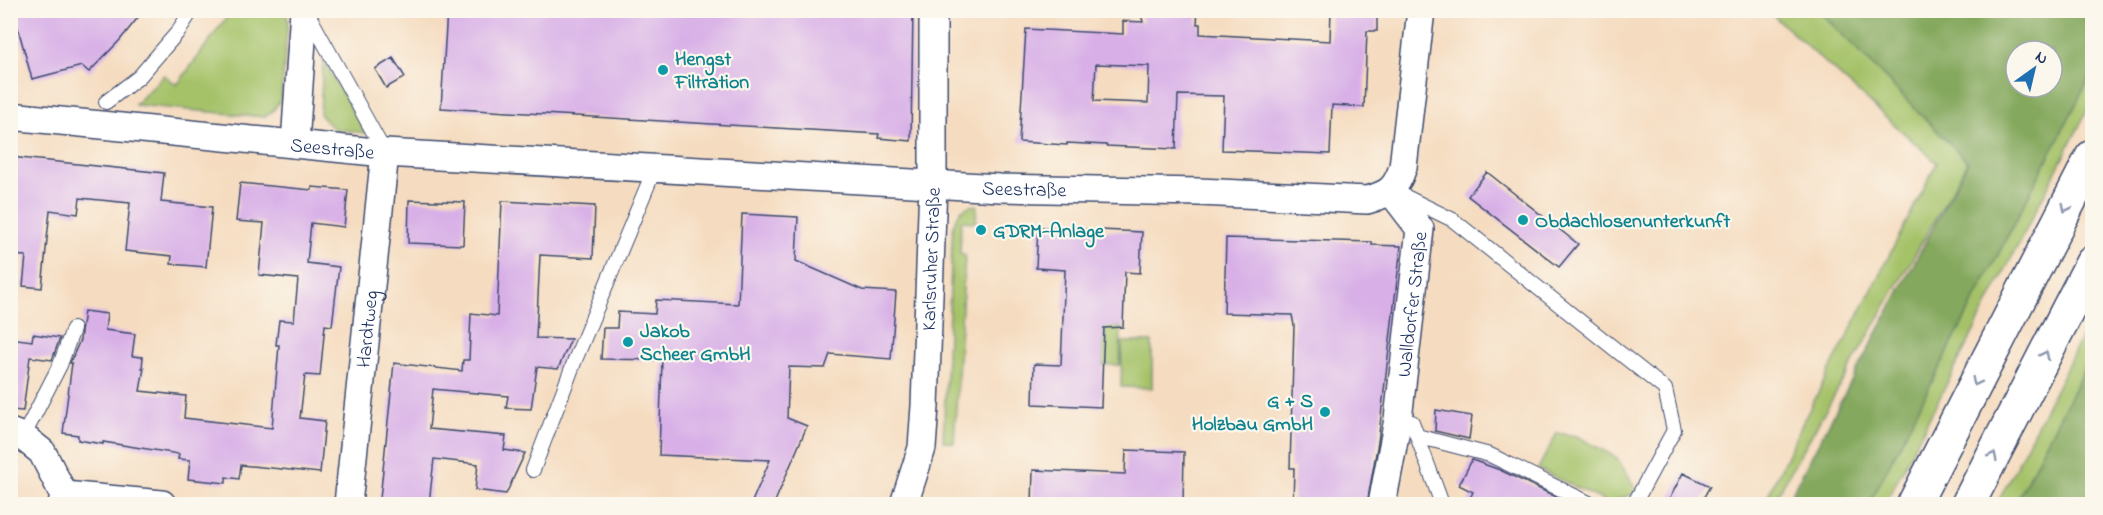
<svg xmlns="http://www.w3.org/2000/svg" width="2103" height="515" font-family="'Indie Flower',sans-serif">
<rect width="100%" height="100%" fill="#fbf7ec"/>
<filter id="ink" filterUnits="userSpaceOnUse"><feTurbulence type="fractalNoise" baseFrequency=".0167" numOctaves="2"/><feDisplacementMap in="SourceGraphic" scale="12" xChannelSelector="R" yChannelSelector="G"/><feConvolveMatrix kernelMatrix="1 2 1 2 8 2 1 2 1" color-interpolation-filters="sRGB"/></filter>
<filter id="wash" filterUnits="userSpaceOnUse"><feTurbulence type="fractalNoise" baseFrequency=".008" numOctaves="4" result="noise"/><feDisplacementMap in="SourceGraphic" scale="24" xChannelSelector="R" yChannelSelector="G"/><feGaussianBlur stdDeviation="1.35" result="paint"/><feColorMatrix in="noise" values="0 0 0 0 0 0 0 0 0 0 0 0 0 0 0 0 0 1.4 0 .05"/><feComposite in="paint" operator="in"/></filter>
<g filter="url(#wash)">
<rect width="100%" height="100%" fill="#f5dcc0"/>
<path fill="#a5c269" stroke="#607864" stroke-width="1.5" d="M232,10L286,11L288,20L281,99L273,111L264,117L135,105L164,75L177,85Z
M1768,11H1819L1968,162L1772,504H1764L1804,420L1937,163Z
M323,60L366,133L335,129L325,121L320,114Z
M2092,73V101L1885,504H1869Z
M977,205L976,222L961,221L960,254L965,255L954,443L943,441L953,226C958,213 962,206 977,205Z
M2092,317V354L2015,504H1997Z
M1104,326L1121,327L1120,365H1102Z
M1122,342H1152V388L1121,387Z
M1557,433L1577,436L1617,458L1638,492L1608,503L1538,469Z"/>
<path fill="#84a85d" stroke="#506c5e" stroke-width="1.5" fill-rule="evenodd" d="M1819,11H2092V73L1869,504H1786L1968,162ZM2016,51H2052V87H2016Z
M2092,354V504H2015Z"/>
<g id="blocks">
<path fill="#d8b0e7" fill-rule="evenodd" d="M13,10H144L120,40L89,72L82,66L32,79Z
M447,10H913L911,141L878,138L879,134L441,108Z
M1140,10H1198L1197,24H1200V34L1330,41L1331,10H1377V31H1367L1364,107L1332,105L1330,154L1222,150L1224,96L1178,95L1176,149L1106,146V145L1067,143V145L1019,142L1026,29L1123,34V21L1143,22ZM1096,64L1149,66L1148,103L1094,101Z
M393,58L405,77L386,88L375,69Z
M10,157L164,173L161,202L212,207L206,267L171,264L172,256L125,251L130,203L80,198L78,214L50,210L42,288L23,286L26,256L10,255L16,188H10Z
M1487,172L1578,244L1559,267L1468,196Z
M240,183L312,190V187L348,190L344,227L311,223L307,263L339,267L332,326L325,325L320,376L305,375L300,418L325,421L320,473L241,465L239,479L226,477V483L188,479L190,460L178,459L179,454L103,442V444L78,440V435L63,433L72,363H70L80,340L84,311L107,314L105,330L135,334L132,356L143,357L142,368H144L140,391L186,396L184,418L272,428L279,345H276L279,320L294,321L298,279L259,275L264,223L236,221Z
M409,200L465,202L463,245L408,243Z
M502,201L595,206L593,258L540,255L536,338L571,339L558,369L537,367L531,409L506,408L508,396L433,389L429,429L506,436L504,450L525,453L506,494L475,490L478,464L434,459L429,504L380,499L394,363L462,371L463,360H469L471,313L497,316Z
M742,214L798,217L796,261L862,290L896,292L891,359L830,354L825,368L789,367L787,418L807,426L774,504H751L770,460L659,455L662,360L601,359L603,328H617L618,312L655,314L656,300L738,304Z
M1038,227L1142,232L1140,273L1125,272L1123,327L1104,328L1101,407L1033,404L1034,364L1061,365L1065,270L1036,268Z
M1226,238L1372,242V245L1401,246L1378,442L1367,504H1293L1294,468H1290L1294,325L1292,315L1224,313Z
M33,334L60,338L52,360L30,357L23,411L10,410V338L32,341Z
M1436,410L1472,416L1469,439L1435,431Z
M1126,450L1184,452L1183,504H1032L1033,470L1125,474Z
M1472,460L1500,470L1571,504H1467L1473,492L1459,485Z
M1683,473L1710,486L1700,504H1684L1670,498Z"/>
</g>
</g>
<g filter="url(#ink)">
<use href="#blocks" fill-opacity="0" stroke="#3c496d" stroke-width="1.5"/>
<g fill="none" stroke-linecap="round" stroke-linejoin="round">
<defs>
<path id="service" d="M307,12L385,153
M106,102L139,77L177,33L192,10
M1402,195L1453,220L1665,389L1674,430L1634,504
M1398,419L1412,422L1442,504
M1417,436L1490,455L1591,504
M23,437L60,365L73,329
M533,470L575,360L654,170"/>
<g id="minor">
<path id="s1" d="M10,116L385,153L1000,188L1199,192L1367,200C1389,194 1396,189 1403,167L1421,10"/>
<path d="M295,144L304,10"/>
<path d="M10,432L23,437L42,452L64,495L62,504"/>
<path d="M64,495L162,504"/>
<path id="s2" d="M348,504L385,153"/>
<path id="s3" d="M904,504L922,448L925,406L933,184V10"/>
<path id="s4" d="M1382,504L1398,419L1420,229L1391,191"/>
</g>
<path id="motorway" d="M1914,504L2092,157
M1968,504L2092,263"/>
</defs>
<use href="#service" stroke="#3c496d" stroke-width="16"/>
<use href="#minor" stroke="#3c496d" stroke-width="30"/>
<use href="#motorway" stroke="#3c496d" stroke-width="36"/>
<use href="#service" stroke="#fff" stroke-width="14"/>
<use href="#minor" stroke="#fff" stroke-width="27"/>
<use href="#motorway" stroke="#fff" stroke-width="33"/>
</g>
<defs><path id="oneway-chevron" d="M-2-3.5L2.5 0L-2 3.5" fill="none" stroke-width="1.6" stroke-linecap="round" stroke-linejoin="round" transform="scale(1.5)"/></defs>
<g stroke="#8d97ae">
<use href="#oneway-chevron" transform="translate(2066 208) rotate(117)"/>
<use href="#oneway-chevron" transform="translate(2045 355) rotate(-63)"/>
<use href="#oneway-chevron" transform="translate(1976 382) rotate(117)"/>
<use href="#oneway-chevron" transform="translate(1993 456) rotate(-63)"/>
</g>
</g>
<g fill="#0f9aa8" stroke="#fbf7ec" stroke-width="2">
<circle cx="663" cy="70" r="6"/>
<circle cx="1523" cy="220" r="6"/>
<circle cx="981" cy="230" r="6"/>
<circle cx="628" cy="342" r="6"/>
<circle cx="1325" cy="412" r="6"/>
</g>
<g text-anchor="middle" stroke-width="4.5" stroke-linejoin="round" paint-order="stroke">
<g font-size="20" font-weight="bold" fill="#0d838f" stroke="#fbf7ec" text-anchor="start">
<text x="675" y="65">Hengst<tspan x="675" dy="23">Filtration</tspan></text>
<text x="1535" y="227">Obdachlosenunterkunft</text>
<text x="993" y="237">GDRM-Anlage</text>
<text x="640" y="337">Jakob<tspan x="640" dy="23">Scheer GmbH</tspan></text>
<text x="1313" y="407" text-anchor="end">G + S<tspan x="1313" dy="23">Holzbau GmbH</tspan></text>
</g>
<g font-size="20" fill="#1b2f5e" stroke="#fbf7ec">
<text dy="7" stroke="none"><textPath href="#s1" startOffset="324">Seestraße</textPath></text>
<text dy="7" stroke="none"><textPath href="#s1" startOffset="1017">Seestraße</textPath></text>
<text dy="7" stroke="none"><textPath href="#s3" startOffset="248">Karlsruher Straße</textPath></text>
<text dy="7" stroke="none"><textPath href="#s4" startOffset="202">Walldorfer Straße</textPath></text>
<text dy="7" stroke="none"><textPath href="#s2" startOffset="176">Hardtweg</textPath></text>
</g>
</g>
<rect width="2103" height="515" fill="none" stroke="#fbf7ec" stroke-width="36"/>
<g transform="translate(2034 69) rotate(34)"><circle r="28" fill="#fbf7ec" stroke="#a1a7b3" stroke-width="1.5"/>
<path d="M0-4.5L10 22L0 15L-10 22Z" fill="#1f6fb2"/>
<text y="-9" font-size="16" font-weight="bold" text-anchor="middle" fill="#1b2f5e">N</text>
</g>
</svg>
